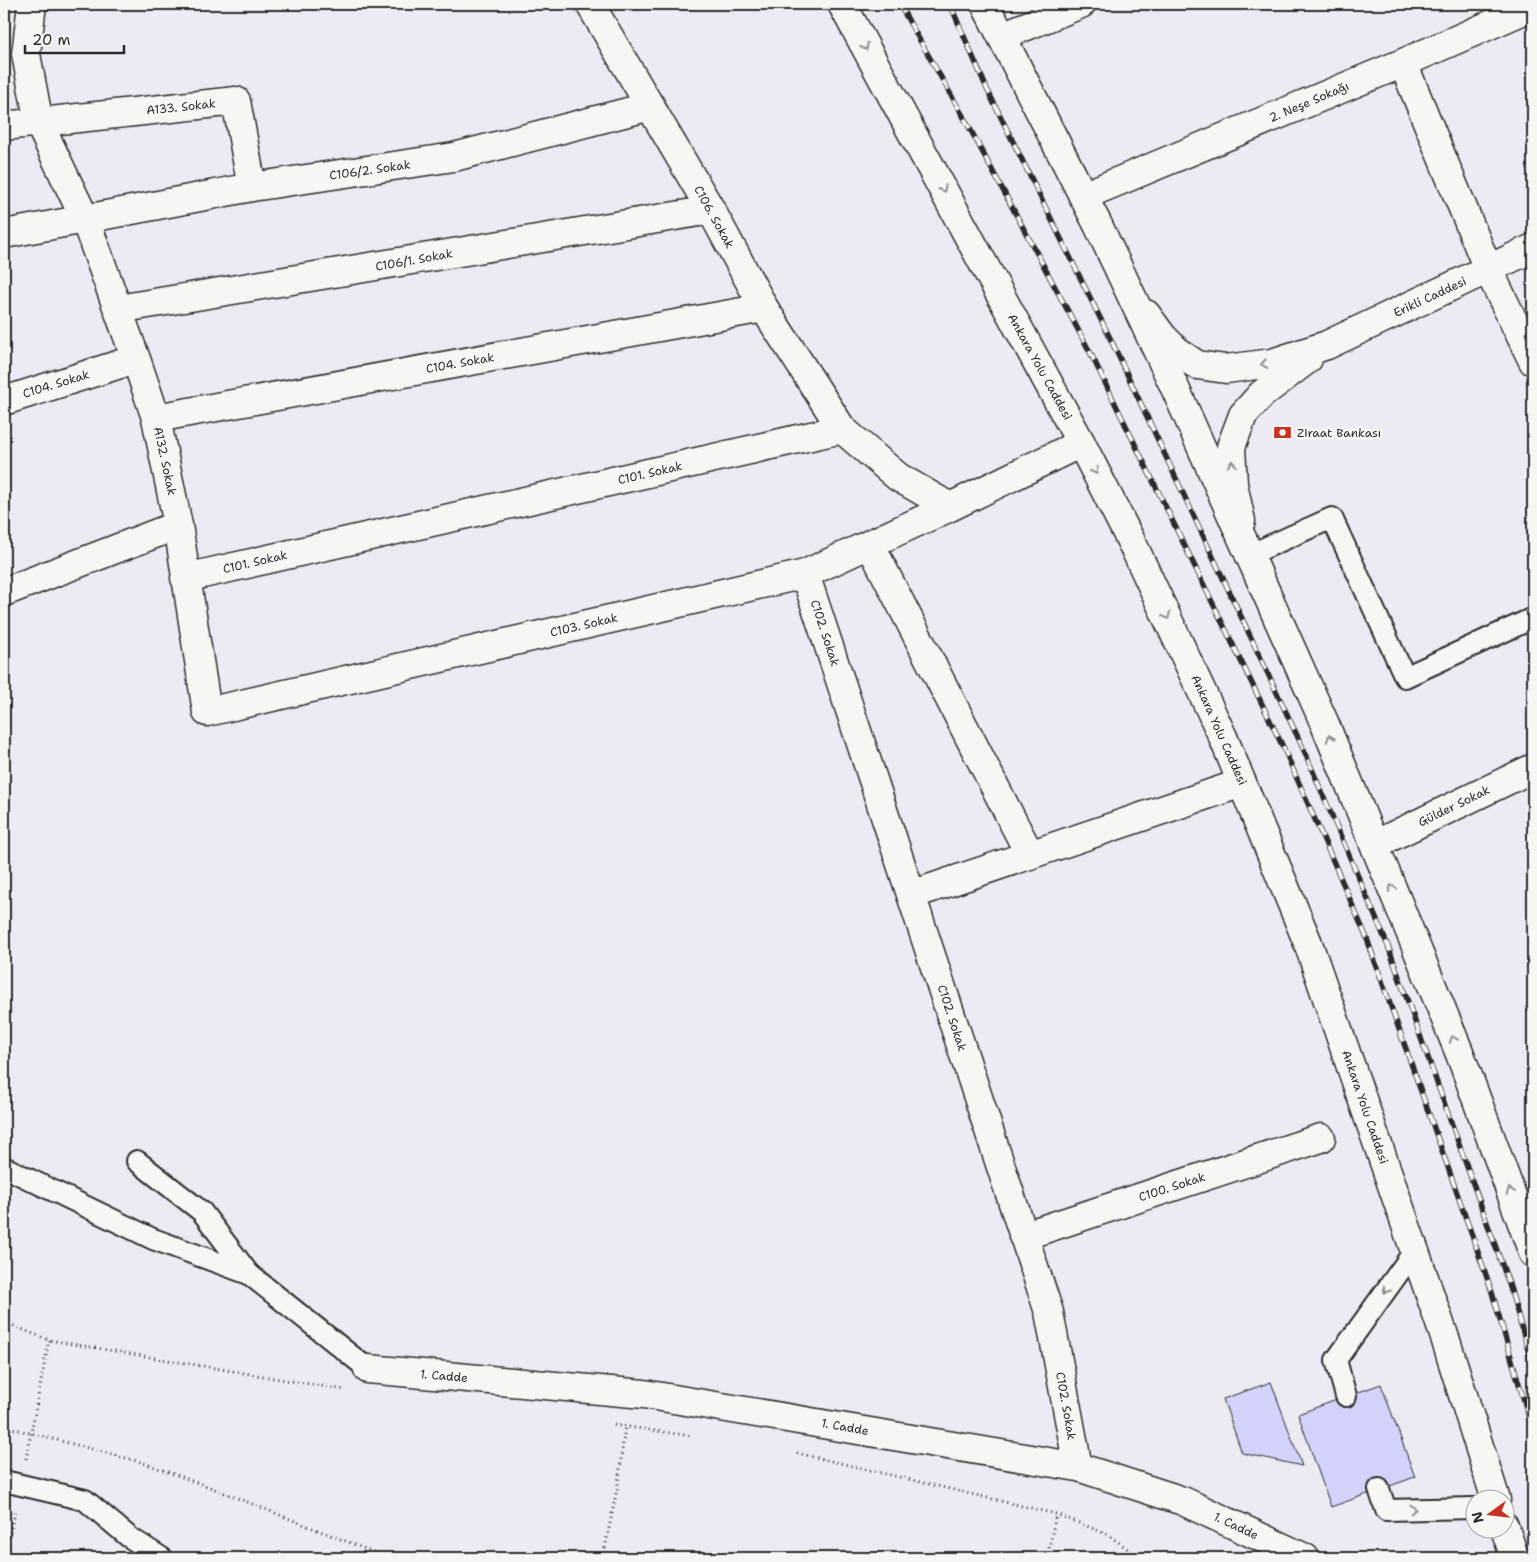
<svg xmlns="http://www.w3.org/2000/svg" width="1537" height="1562" font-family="'Shantell Sans',sans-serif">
<rect width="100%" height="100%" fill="#ecebf4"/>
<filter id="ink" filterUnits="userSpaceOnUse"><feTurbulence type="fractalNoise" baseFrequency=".02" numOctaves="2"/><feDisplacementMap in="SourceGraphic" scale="10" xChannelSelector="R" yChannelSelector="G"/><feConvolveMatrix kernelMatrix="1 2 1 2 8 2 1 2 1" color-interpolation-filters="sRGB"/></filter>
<g filter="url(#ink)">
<path fill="#d3d2fa" stroke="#2b2b2b" d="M1271,1382L1302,1466L1242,1453L1223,1399Z
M1381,1384L1415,1477L1331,1507L1298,1414Z"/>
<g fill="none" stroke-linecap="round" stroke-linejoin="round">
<defs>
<path id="service" d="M1249,555L1332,518L1405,677L1533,618
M137,1161L202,1212L249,1274L368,1369
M4,1167L153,1239L249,1274
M1346,1396L1336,1360L1415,1250
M4,1481L85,1500L129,1537L162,1558
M1379,1489L1386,1510L1474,1508"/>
<path id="minor" d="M32,4L26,54L39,123L85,219L136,359L156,418L178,525L207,712L805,574L950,507
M590,4L711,210L764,308L842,429
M1002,36L1081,4
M1403,63L1488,269L1533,361
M4,126L236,101L252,187
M1083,196L1403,63L1533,6
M4,234L85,219L252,187L454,157L651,106
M118,309L711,210
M4,401L136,359
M156,418L764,308
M870,544L1030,855
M805,574L1049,1312L1078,1467
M185,578L842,429L898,477L950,507L1081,443
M4,592L178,525
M1374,845L1533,768
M911,895L1242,783
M1023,1236L1321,1138
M368,1369L644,1394L1078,1467L1183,1501L1305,1558"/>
<path id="secondary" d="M1146,314L1163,337L1179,353L1197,365L1226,369L1272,363L1327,345L1533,248
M1241,521L1233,484L1231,447L1243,415L1262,394L1308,359"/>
<path id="trunk" d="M842,4L1081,443L1134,547L1223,737L1308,943L1446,1341L1496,1500
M985,4L1098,225L1175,388L1324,722L1460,1054L1533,1253
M1504,1526L1515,1558"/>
</defs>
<use href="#service" stroke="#2b2b2b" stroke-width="24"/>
<use href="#minor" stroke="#2b2b2b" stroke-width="31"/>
<use href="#secondary" stroke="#2b2b2b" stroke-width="31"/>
<use href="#trunk" stroke="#2b2b2b" stroke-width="31"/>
<path stroke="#2b2b2b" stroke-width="3" stroke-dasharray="1 4" stroke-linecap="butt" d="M4,1322L49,1340L345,1390
M614,1425L692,1436
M4,1426L141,1462L212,1488L388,1558
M797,1453L1056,1514L1107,1534L1140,1558
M26,1459L49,1340
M4,1557L15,1512
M603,1558L618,1484L625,1426
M1047,1558L1056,1514"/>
<use href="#service" stroke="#f6f6f2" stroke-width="20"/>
<use href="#minor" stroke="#f6f6f2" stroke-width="28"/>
<use href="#secondary" stroke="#f6f6f2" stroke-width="28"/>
<use href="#trunk" stroke="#f6f6f2" stroke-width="28"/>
<defs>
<path id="rail" d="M899,4L962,114L1090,352L1284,749L1366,936L1491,1289L1533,1431
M950,4L987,89L1110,338L1302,746L1388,946L1509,1284L1533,1367"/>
</defs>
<use href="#rail" stroke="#2b2b2b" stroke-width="5.5"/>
<use href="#rail" stroke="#f6f6f2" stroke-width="4" stroke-dasharray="11" stroke-linecap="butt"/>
</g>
<defs><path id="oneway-chevron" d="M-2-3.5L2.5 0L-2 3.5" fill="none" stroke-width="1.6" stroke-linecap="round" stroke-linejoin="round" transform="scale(1.25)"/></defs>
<g stroke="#90908e">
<use href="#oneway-chevron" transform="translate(865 47) rotate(61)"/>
<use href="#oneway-chevron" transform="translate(943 189) rotate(61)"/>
<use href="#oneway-chevron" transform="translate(1264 364) rotate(171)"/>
<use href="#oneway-chevron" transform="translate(1232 464) rotate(-93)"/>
<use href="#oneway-chevron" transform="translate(1095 471) rotate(63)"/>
<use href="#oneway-chevron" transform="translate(1167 616) rotate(65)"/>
<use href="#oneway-chevron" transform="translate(1330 738) rotate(-112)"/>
<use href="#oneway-chevron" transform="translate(1392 888) rotate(-112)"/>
<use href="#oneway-chevron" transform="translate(1453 1039) rotate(-112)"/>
<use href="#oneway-chevron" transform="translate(1510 1191) rotate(-110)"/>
<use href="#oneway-chevron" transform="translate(1386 1290) rotate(126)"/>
<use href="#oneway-chevron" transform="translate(1413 1509) rotate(-1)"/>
</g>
</g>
<defs>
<symbol id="bank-bare" viewBox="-9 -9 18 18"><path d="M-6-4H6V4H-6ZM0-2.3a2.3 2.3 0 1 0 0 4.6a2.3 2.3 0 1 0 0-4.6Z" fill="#c8321e" stroke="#f6f6f2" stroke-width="2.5" paint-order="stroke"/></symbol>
</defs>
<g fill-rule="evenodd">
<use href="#bank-bare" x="1270" y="420" width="25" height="25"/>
</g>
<g text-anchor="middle" stroke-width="5" stroke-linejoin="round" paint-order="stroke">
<g font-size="12" fill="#2b2b2b" stroke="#f6f6f2">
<text transform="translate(1309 102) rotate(-23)" y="4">2. Neşe Sokağı</text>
<text transform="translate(181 107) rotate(-6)" y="4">A133. Sokak</text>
<text transform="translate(370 170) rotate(-8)" y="4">C106/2. Sokak</text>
<text transform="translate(714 217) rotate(61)" y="4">C106. Sokak</text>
<text transform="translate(414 260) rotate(-10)" y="4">C106/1. Sokak</text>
<text transform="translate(1430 297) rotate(-25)" y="4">Erikli Caddesi</text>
<text transform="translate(460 363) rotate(-10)" y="4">C104. Sokak</text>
<text transform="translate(1040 367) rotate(61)" y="4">Ankara Yolu Caddesi</text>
<text transform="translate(56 384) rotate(-17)" y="4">C104. Sokak</text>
<text transform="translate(165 461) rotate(78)" y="4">A132. Sokak</text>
<text transform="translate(650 473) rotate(-13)" y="4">C101. Sokak</text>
<text transform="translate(255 562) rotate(-13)" y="4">C101. Sokak</text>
<text transform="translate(584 625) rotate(-13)" y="4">C103. Sokak</text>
<text transform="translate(825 633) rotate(72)" y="4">C102. Sokak</text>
<text transform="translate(1219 730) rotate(66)" y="4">Ankara Yolu Caddesi</text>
<text transform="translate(1454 806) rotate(-26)" y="4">Gülder Sokak</text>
<text transform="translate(952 1018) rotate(72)" y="4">C102. Sokak</text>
<text transform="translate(1365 1107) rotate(71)" y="4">Ankara Yolu Caddesi</text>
<text transform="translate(1172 1187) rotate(-18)" y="4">C100. Sokak</text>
<text transform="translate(444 1376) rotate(5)" y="4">1. Cadde</text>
<text transform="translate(1066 1406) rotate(80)" y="4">C102. Sokak</text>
<text transform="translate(845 1427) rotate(10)" y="4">1. Cadde</text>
<text transform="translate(1236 1526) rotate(25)" y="4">1. Cadde</text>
</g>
<g font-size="12" fill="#2b2b2b" stroke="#f6f6f2" text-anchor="start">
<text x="1297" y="437">Ziraat Bankası</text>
</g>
</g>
<rect width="1537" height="1562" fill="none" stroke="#f6f6f2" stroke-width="20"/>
<rect x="10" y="10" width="1517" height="1542" fill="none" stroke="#2b2b2b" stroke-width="2" filter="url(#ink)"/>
<g transform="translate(1490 1514) rotate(255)"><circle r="24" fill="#f6f6f2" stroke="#a5a5a2"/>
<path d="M0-4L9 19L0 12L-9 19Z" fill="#c8321e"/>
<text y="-8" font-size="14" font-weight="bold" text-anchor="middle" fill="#2b2b2b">N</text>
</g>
<path d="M25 45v8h99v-8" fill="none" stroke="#2b2b2b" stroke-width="2.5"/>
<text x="32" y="45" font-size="15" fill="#2b2b2b" stroke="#f6f6f2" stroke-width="4" paint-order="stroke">20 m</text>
</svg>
